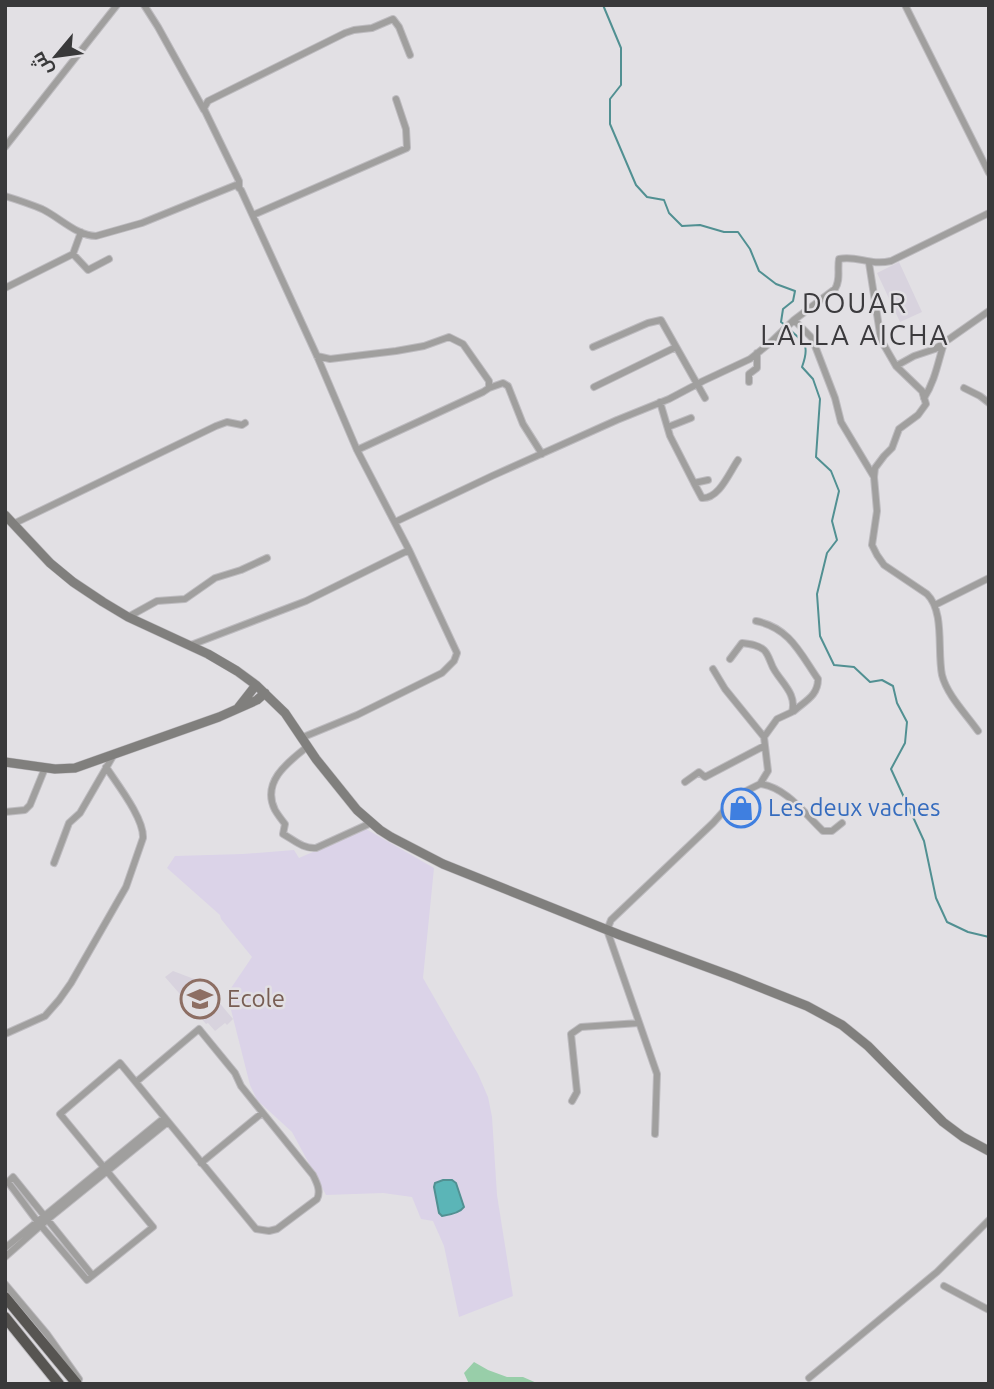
<svg xmlns="http://www.w3.org/2000/svg" width="994" height="1389" font-family="Ubuntu,Cairo,sans-serif">
<rect width="100%" height="100%" fill="#e2e0e4"/>
<path fill="#d8d3de" d="M899,262L922,312L900,322L877,273Z
M173,971L202,982L233,1019L227,1025L225,1023L215,1031L208,1023L206,1024L165,977Z"/>
<path fill="#dbd3e8" d="M366,829L434,868L423,978L478,1074L488,1097L492,1117L497,1195L513,1296L459,1317L444,1246L433,1221L421,1219L412,1197L383,1193L326,1195L292,1132L257,1100L250,1085L227,994L252,957L221,919L220,915L167,868L175,856L243,854L294,850L299,858Z"/>
<path fill="#98cea9" d="M474,1362L488,1370L507,1377H523L539,1384H469L464,1373Z"/>
<path fill="#5bb5b7" stroke="#519092" stroke-width="2" d="M443,1180H452L456,1183L464,1207C460,1213 449,1215 442,1216L439,1213L434,1187L435,1183Z"/>
<g fill="none" stroke-linecap="round" stroke-linejoin="round">
<path stroke="#519092" stroke-width="2" d="M603,5L621,48V85L610,99V124L636,185L647,197L664,200L669,213L682,226L700,225L724,232H738L750,249L759,271L776,284L795,291L793,301L783,309L781,322L785,325
M789,329C805,343 810,345 802,367L813,379L820,399L816,457L831,471L839,491L832,521L837,540L827,553L817,594L820,636L834,665L854,667L870,682L882,680L893,686L897,703L907,722L905,743L891,769L924,841L936,898L947,922L968,932L989,937"/>
<defs>
<path id="minor" d="M144,5L158,27L204,110
M905,5L989,173
M5,147L117,5
M239,188V181L205,111L204,108L208,101L345,33L354,30L372,28L393,19L399,27L410,55
M5,196C18,200 30,204 42,209C59,217 77,236 96,236L142,223L236,185L241,190L317,356L357,450L409,550L457,653L454,661L442,673L357,715L301,738
M253,215L407,148L406,129L396,99
M73,254L88,270L109,259
M869,263L881,340L896,366L922,391L926,404L918,415L899,429L892,448L884,456L875,468L874,477L877,511L872,545L877,555L884,565L927,594C945,612 937,650 942,675C947,695 966,714 978,731
M5,288L73,254L81,232
M794,320L812,338L835,398L841,422L874,477
M593,347L648,323L661,320L705,398
M317,356L330,359L396,351L424,346L449,337L463,344L489,381V388L483,392L357,450
M896,366L914,356L935,349L989,311
M749,382V374L757,368V353
M594,387L676,347
M489,388L503,383L508,386L523,424L542,454
M964,388L980,396L989,403
M924,398C935,381 938,362 944,343
M660,402L670,436L694,483L708,480
M668,427L691,418
M694,483L702,498C719,499 729,473 738,460
M395,522L492,476L617,420L669,399L703,381L750,359L770,343L794,320L835,289C841,279 837,270 839,259C858,255 869,266 891,261L989,213
M13,524L216,426L227,422L242,425L245,423
M935,605L989,578
M128,617L157,601L185,599L215,578L241,570L267,558
M756,621C790,628 800,653 818,679C818,696 805,701 794,711
M191,645L306,601L409,550
M730,659L742,643C751,644 758,645 764,650C770,656 770,664 775,671C783,684 797,695 792,712L777,719L764,737L768,771L760,784
M713,669L725,689L764,737
M307,747C288,762 261,782 275,810C278,815 281,819 285,824L283,834C294,840 303,849 316,848L371,823
M685,782L699,772L705,777L764,746
M5,812L25,810L30,805L45,768
M54,863L69,823L80,813L113,756
M5,1034L45,1016L59,1000L71,983L126,887L143,838C144,818 117,784 106,767
M572,1101L577,1092L571,1034L581,1027L639,1023
M655,1134L657,1074L607,930L611,920L713,823L738,795L760,784C786,787 805,814 823,831H832L842,823
M201,1163L262,1113
M5,1248L164,1118
M5,1257L47,1220L168,1122
M92,1275L13,1177L8,1182L37,1221L87,1280L153,1227L60,1114L120,1063L256,1229L269,1231L277,1229L317,1199C321,1191 317,1183 313,1175L241,1086L235,1073L199,1029L136,1082
M5,1284L47,1334L79,1379
M944,1286L989,1310
M809,1378L937,1272L989,1220"/>
<path id="secondary" d="M5,515L50,563L73,582L103,602L128,617L208,654L237,671L256,685L285,713L316,759L357,810L380,830L391,837L443,864L620,935L734,977L807,1006L842,1025L868,1046L943,1122L963,1137L989,1151
M238,708L256,685
M5,762L55,769L75,768L219,717L257,700L265,693"/>
<path id="motorway" d="M5,1297L77,1384
M5,1317L59,1384"/>
</defs>
<use href="#minor" stroke="#bdbbbf" stroke-width="8"/>
<use href="#secondary" stroke="#bdbbbf" stroke-width="10"/>
<use href="#motorway" stroke="#bdbbbf" stroke-width="12"/>
<use href="#minor" stroke="#a09f9e" stroke-width="6"/>
<use href="#secondary" stroke="#807f7d" stroke-width="9"/>
<use href="#motorway" stroke="#575552" stroke-width="10"/>
</g>
<defs>
<symbol id="shop-ring" viewBox="-11 -11 22 22"><circle r="9.5" fill="#e2e0e4" stroke="#3f7fe0" stroke-width="1.5"/><path d="M-5-2.5h2.3a2.7 3.5 0 0 1 5.4 0H5L5.5 6h-11ZM-1.5-2.5h3a1.5 2.3 0 0 0-3 0Z" fill="#3f7fe0"/></symbol>
<symbol id="school-ring" viewBox="-11 -11 22 22"><circle r="9.5" fill="#e2e0e4" stroke="#8d6e63" stroke-width="1.5"/><path d="M0-5L7-2L0 1L-7-2ZM-4 1L0 2.5L4 1V4Q0 6-4 4Z" fill="#8d6e63"/></symbol>
</defs>
<g fill-rule="evenodd">
<use href="#shop-ring" x="719" y="786" width="44" height="44"/>
<use href="#school-ring" x="178" y="977" width="44" height="44"/>
</g>
<g text-anchor="middle" stroke-width="5" stroke-linejoin="round" paint-order="stroke">
<g font-size="24" fill="#366cbe" stroke="#e2e0e4" text-anchor="start">
<text x="768" y="816">Les deux vaches</text>
</g>
<g font-size="24" fill="#785e54" stroke="#e2e0e4" text-anchor="start">
<text x="227" y="1007">Ecole</text>
</g>
<g font-size="28" letter-spacing="2" fill="#3b3a3d" stroke="#e2e0e4">
<text x="855" y="313">DOUAR<tspan x="855" dy="32">LALLA AICHA</tspan></text>
</g>
</g>
<rect width="994" height="1389" fill="none" stroke="#39393a" stroke-width="14"/>
<g transform="translate(56 56) rotate(241)" stroke="#e2e0e4" stroke-width="5" paint-order="stroke">
<path d="M0-5L12 26L0 18L-12 26Z" fill="#39393a"/>
<text y="-10" font-size="19" font-weight="bold" text-anchor="middle" fill="#39393a">ش</text>
</g>
</svg>
